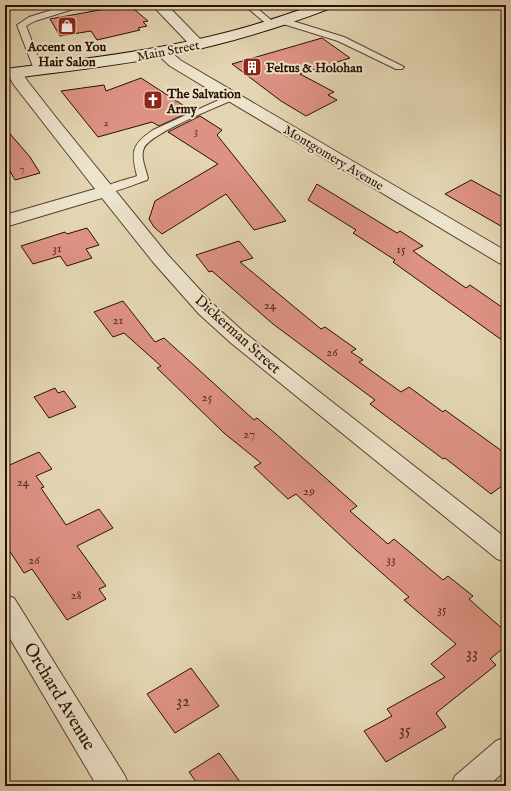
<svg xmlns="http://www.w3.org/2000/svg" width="511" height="791" font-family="'IM FELL English',serif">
<rect width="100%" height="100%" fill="#e3d5b2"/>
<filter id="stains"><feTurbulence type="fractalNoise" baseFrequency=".005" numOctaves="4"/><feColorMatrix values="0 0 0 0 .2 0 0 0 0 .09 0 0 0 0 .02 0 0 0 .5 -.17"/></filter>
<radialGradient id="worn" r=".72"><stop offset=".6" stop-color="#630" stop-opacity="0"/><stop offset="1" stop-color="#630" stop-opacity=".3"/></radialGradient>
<path fill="#de9284" stroke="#2a0f00" d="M101,5H129L148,21L143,22L147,26L138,28L140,30L97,40L91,31L60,36L50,19L105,9Z
M322,38L350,58L300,74L334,92L328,95L337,100L306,116L281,101L232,64Z
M141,78L192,111L159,126L152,122L98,137L61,91L104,85L106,91Z
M200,116L222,130L217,135L286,221L254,230L226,194L162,234L154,227L149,219L155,201L218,164L168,132Z
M5,128L30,157L40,173L15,180L5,162Z
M471,180L506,199V229L445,194Z
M317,184L397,233L400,231L423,246L413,251L466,288L470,285L506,310V343L393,262L395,260L353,233L356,230L308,200Z
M87,228L99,245L86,249L92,258L67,266L60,256L33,264L21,246L65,232L67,234Z
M239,241L253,258L240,262L321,329L325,327L356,349L351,352L363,360L359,362L401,392L409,387L443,412L445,410L506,454V483L491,494L445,458L443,459L370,404L375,400L273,324L212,271L209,272L196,255Z
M123,301L155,342L164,338L254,420L257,418L276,434L357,506L350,511L388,544L394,539L443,580L448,576L473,596L469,599L506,632V646L490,659L496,665L436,713L446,727L386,762L364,731L392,716L387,709L445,677L431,664L456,644L404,600L409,597L357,551L296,494L288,499L254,467L261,463L224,433L157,368L161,366L124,333L113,337L94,312Z
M55,388L58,393L64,391L76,407L49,418L34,397Z
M39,452L52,469L36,476L44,487L41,488L66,525L99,509L113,528L77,546L106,586L99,589L106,599L67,620L32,569L24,573L5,544V467Z
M191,668L219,706L175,733L147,694Z
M219,753L243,786H199L189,772Z"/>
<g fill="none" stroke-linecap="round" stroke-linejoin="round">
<defs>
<path id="service" d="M68,5H81L80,7L35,21L26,26L43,70L41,72H35L17,25L29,17Z
M244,5H253L276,24L275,26H269Z
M283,18L344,37L404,67L402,69H396L338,41L280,23L279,21Z
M232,94L235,95L237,97L235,99C217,107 151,133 144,148C140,157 146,169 148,178L147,180C138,183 109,195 103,193L102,191C109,182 127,180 137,176C131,152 131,145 153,130Z"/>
<path id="minor" d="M152,5H167L203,42L205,45L203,48L198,49L193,48Z
M163,47L168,49L180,60L506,251V265L499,263L170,66L155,52L158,49Z
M15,68L20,70L29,83L58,120L167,254L213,304L245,333L317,390L506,538V562L497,559L231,343L199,314L153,262L102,198L5,227V215L95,189L14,85L7,73L10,70Z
M5,595L14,598L125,776L129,786H97L5,630Z
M506,737V770L488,786H451L455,776L496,741Z"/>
<path id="secondary" d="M313,5H333L331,8C279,28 226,44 171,55C116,66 60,72 5,79V69C113,56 211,44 313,5Z"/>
</defs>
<use href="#service" stroke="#58402c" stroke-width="2"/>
<use href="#minor" stroke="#58402c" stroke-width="2"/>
<use href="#secondary" stroke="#2a0f00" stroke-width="2"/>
<use href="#service" fill="#ede4cd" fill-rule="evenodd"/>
<use href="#minor" fill="#ede4cd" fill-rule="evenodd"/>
<use href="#secondary" fill="#ede4cd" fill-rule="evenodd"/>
</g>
<defs>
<symbol id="shop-square" viewBox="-11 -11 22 22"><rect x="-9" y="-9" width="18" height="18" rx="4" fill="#8f2418" stroke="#ede4cd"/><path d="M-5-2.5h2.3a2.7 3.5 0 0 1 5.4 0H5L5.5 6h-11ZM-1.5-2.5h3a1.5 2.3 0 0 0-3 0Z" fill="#fff"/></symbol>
<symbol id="building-square" viewBox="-11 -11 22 22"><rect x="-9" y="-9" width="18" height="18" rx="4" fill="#8f2418" stroke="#ede4cd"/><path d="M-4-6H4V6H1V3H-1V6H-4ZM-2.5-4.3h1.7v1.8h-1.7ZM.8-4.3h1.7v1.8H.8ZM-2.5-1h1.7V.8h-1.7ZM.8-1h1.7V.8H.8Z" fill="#fff"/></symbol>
<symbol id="church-square" viewBox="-11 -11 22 22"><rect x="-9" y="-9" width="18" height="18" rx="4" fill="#8f2418" stroke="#ede4cd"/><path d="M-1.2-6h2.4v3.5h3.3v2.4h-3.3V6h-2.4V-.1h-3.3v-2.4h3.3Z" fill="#fff"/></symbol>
</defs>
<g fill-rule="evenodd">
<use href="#shop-square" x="56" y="15" width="22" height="22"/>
<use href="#building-square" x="241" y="56" width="22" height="22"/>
<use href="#church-square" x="142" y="89" width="22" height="22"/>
</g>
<g text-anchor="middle" stroke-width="4" stroke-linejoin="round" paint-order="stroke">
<g font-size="11" fill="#573021">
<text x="106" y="126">2</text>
<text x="196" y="135">3</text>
<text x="22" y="172">7</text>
</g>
<g font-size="13" font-weight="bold" fill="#2a0f00" stroke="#ede4cd" text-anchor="start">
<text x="67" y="51" text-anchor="middle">Accent on You<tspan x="67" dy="15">Hair Salon</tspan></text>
<text x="266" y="72">Feltus &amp; Holohan</text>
<text x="167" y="98">The Salvation<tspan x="167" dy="15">Army</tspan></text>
</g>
<g font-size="13" fill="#2a0f00" stroke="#ede4cd">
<text transform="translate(168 50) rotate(-11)" y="5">Main Street</text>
<text transform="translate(334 157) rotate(31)" y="5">Montgomery Avenue</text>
</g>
<g font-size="13" fill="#573021">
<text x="57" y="252">31</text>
<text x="401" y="253">15</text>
<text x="270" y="309">24</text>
<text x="118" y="324">21</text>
<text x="332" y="356">26</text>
<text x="207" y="401">25</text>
<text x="249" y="438">27</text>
<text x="23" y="486">24</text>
<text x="309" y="495">29</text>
<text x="391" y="563">33</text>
<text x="34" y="564">26</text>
<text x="76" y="599">28</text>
<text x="442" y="613">35</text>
</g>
<g font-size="15" fill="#2a0f00" stroke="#ede4cd">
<text transform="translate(238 334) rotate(42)" y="5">Dickerman Street</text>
</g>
<g font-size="16" fill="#573021">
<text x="472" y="658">33</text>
<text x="183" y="706">32</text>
<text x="405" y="735">35</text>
</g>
<g font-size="18" fill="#2a0f00" stroke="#ede4cd">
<text transform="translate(60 696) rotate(59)" y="6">Orchard Avenue</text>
</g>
</g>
<rect width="511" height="791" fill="none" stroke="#e3d5b2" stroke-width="20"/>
<rect x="6" y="6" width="499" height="779" fill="none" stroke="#2a0f00" stroke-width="2"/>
<rect x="10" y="10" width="491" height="771" fill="none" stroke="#2a0f00"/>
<rect width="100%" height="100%" filter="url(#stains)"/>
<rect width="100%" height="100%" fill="url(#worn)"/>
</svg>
